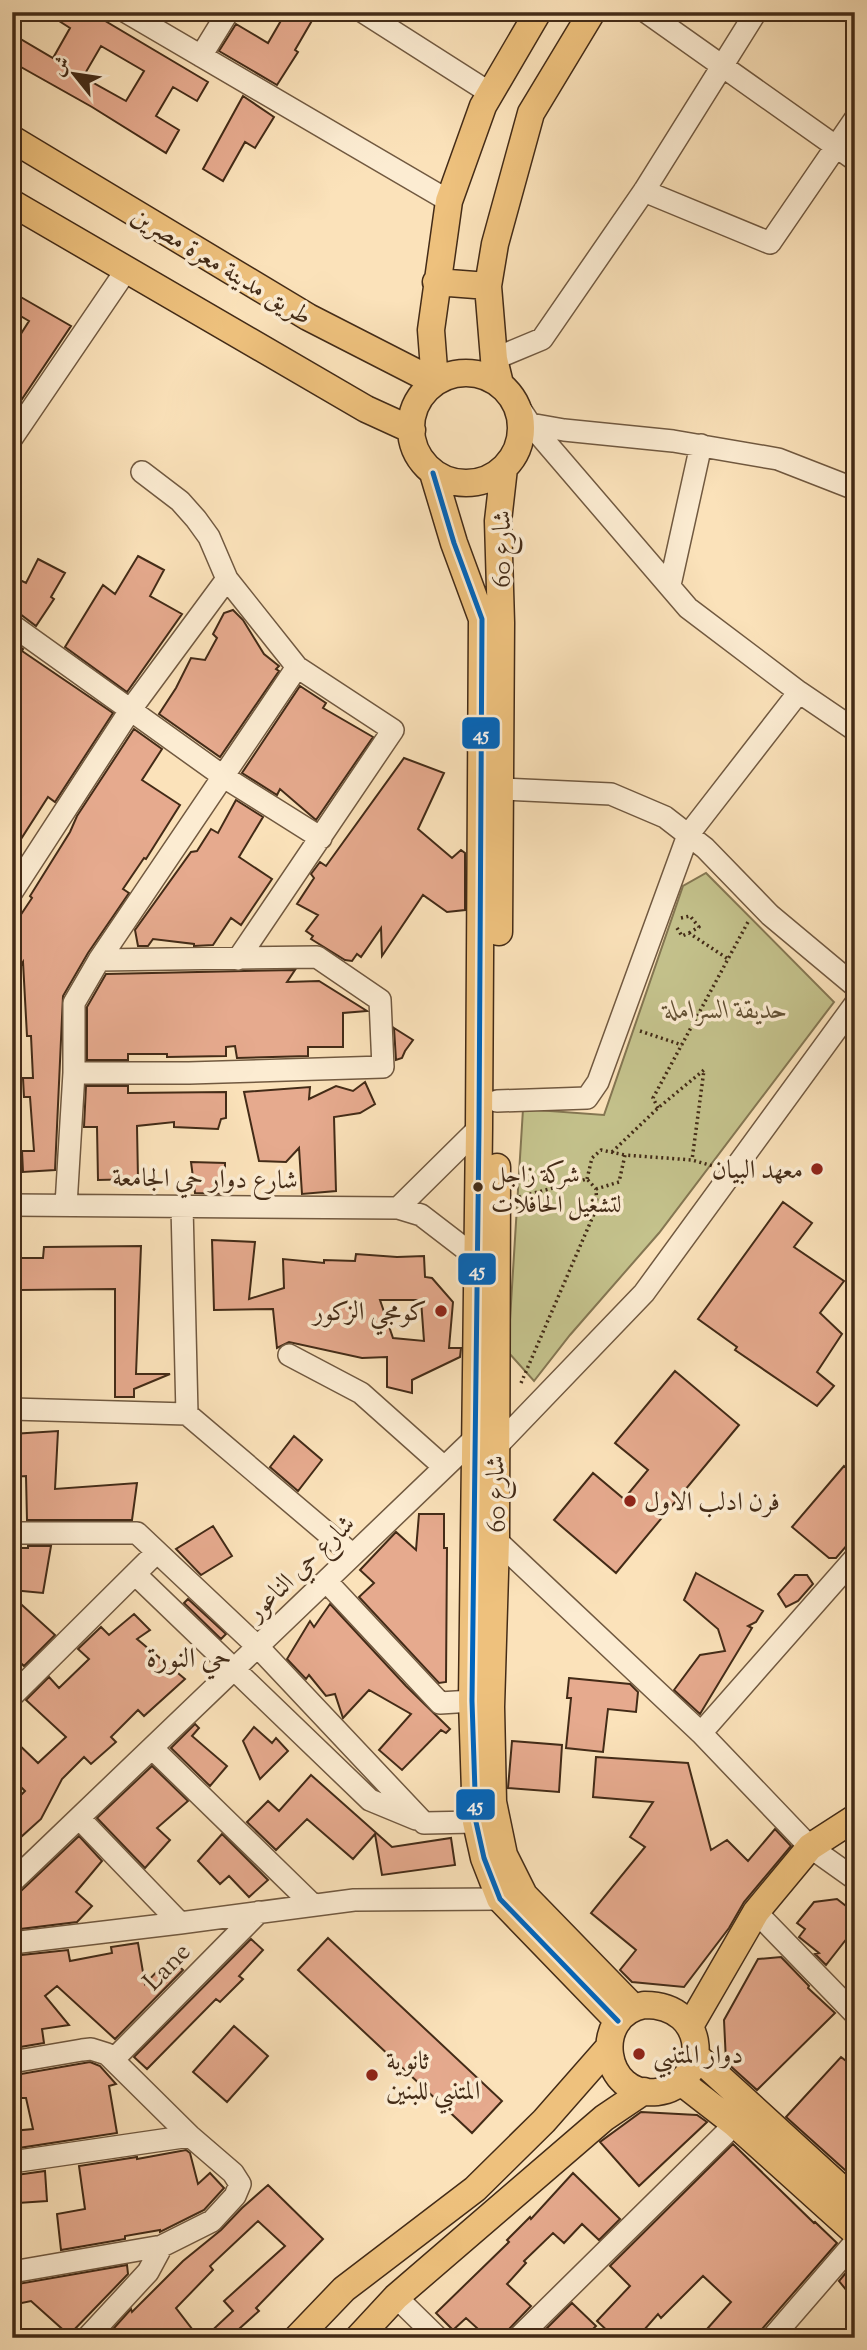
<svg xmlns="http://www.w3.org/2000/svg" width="867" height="2350" font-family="'Sorts Mill Goudy',Amiri,serif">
<rect width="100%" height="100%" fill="#fbe2ba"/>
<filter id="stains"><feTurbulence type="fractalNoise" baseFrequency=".00286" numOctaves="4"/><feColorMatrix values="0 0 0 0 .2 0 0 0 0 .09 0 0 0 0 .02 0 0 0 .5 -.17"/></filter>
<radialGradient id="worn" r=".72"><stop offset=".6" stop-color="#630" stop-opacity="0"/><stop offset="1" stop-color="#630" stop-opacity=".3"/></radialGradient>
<path fill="#c4c28c" stroke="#847652" stroke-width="2" d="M706,873L834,1002L659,1233L570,1335L534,1381L508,1352L523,1109L604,1115L683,886Z"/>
<path fill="#e6aa8e" stroke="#432b17" stroke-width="2" fill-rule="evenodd" d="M45,12H90L208,82L197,101L173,87L156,116L179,130L166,153L92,107L12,62V34L53,58L70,28ZM101,46L144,71L126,101L83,77Z
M286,12H317L295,50L298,52L277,85L219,51L236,24L268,43Z
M243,96L274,117L255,148L245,142L223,181L203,169Z
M12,292L71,326L12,414V348L29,321L12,311Z
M138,556L164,570L150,596L182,614L127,692L65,647L103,585L115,594Z
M38,559L65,573L51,597L54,599L36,626L20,614L12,612V592L20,580L26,583Z
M233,610L243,620L264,654L279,666L276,669L279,671L220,757L159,714L176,688L191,658L205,660L217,638L213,634L224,613Z
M12,641L23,649L22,651L113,713L55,802L48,797L12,853Z
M300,686L326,703L323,708L373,737L316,820L280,789L277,795L242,773Z
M134,729L162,749L142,780L180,805L146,859L144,858L123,889L129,893L88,953L63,996L55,1170L23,1172L22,1151H34L30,1097H24L23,1078H33L31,1036H27L23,962L12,979V928L32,898L30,896L70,832L77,816Z
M404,758L444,773L418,829L452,858L461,850L465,853V910L447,912L423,895L382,956L381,928L361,957L357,954L352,961L345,960L311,939L313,936L306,931L318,915L297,904L314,878L311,874L320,862L326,866Z
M236,800L263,817L239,857L272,879L241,925L231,918L213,945L194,946V944L153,939L148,946H138L135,930L191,852L197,851L211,829L218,833Z
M295,970L287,982L319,981L367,1011L343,1013V1047H308V1056L237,1058L235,1046L226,1047V1056L167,1057V1054H128V1060H87V1007L106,974Z
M394,1028L413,1040L405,1051L402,1058L396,1060Z
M365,1082L375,1104L360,1113L334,1117L336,1191L302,1194L299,1148L286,1162L259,1161L244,1092L310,1087L309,1099L336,1086L353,1091Z
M86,1086H128V1093L226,1092V1118L221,1119L218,1129L174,1127V1122L137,1126L138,1179L98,1180L97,1127H84Z
M191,1162L225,1163V1194L195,1193Z
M783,1202L812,1223L794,1247L844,1281L820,1313L842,1334L817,1372L834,1386L817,1406L735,1350L737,1347L698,1319Z
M212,1240L255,1242L249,1299L284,1288L283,1259L324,1263V1260L355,1261L356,1254L397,1257L424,1256L425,1277L432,1278L453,1302L449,1348H461L460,1357L412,1380V1393L387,1387V1357L362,1358L289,1342L277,1348L273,1309L214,1310ZM380,1300H421L424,1341L393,1338Z
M141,1246L136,1374H170L134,1389V1397H115V1289L20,1290V1258H43L44,1247Z
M675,1371L739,1425L616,1573L554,1520L593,1473L624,1499L648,1470L615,1443Z
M58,1431L55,1489L137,1483L132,1520H27L26,1476L12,1477V1434Z
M294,1436L322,1460L298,1491L270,1467Z
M844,1466L855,1475V1536L836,1558H829L792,1527Z
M419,1514H444V1548H447L446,1682L439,1683L359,1597L374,1583L360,1570L396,1532L416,1550Z
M213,1526L232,1556L201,1575L176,1549Z
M28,1546H51L43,1593L12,1590V1548H28Z
M696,1573L763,1611L756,1622L748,1626L752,1628L700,1714L674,1690L700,1655L725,1651L718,1629L684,1600Z
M795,1575H807L813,1584L798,1601L786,1607L778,1594Z
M12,1596L55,1635L24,1666L12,1655Z
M188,1599L226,1634L221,1639L184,1603Z
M330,1604L406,1686L450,1729L446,1733L441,1730L402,1770L379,1750L411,1714L369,1690L343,1718L335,1694L326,1696L309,1675L306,1679L287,1659L310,1621L314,1627Z
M134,1614L150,1630L137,1639L185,1679L144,1716L138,1710L111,1737L116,1742L91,1764L84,1757L62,1779L41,1819L21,1837L12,1827V1804L25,1791L12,1778V1738L38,1763L66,1737L26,1700L49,1677L59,1688L89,1659L78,1649L101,1627L109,1635Z
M569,1678L630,1684L638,1692L636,1712L608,1709L603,1752L566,1748L571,1698H567Z
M195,1724L199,1728L192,1736L227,1766L210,1786L171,1748Z
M254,1727L272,1743L276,1738L288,1751L260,1779L243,1741Z
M512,1741L562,1745L559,1792L508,1788Z
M596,1757L688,1763L711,1850L727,1840L748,1861L775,1829L791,1846L744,1902L729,1928L684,1987L632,1982L620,1970L636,1950L591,1913L645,1847L630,1837L653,1802L593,1797Z
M152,1766L188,1801L157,1828L170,1840L145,1868L97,1818Z
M311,1775L392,1847L451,1838L455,1865L382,1875L375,1834L353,1859L307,1819L276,1850L247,1822L268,1801L279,1811Z
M222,1834L268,1880L249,1897L229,1876L220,1884L198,1861Z
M79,1836L102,1861L76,1892L92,1906L77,1922L12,1930V1895L21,1891Z
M837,1899L855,1913V1928L826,1965L815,1954L819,1953L799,1937L805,1929L797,1923L814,1902Z
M328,1938L502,2101L472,2133L298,1970Z
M251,1939L263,1950L239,1976L243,1979L220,2002L216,1999L147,2069L134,2057Z
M138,1943L145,1984L170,1958L183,1970L115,2039L57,1986L45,1996L69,2025L42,2029L44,2043L20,2047L12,1991V1956L68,1950L70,1961L112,1953L111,1947Z
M781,1957L809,1986L808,1988L835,2013L757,2090L726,2062L724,2020L758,1959Z
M234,2026L268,2056L227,2102L193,2072Z
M841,2057L855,2068V2179L786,2117Z
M90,2062L100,2066L116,2084L109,2086L117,2133L12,2149V2131L33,2129L26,2098H16L15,2075Z
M641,2112L697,2115L707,2122L639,2186L600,2142Z
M733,2144L814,2223L815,2222L837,2243L762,2329L759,2338H699L731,2302L703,2276L661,2318L658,2314L637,2338H615L597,2321L630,2286L610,2266Z
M186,2150L190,2153L198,2184L210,2173L224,2188L204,2210L160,2232V2230L125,2236V2239L61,2250L57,2214L85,2209L79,2166L137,2157V2159Z
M45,2171L47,2201L18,2203L16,2175Z
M573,2173L620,2219L599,2240L582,2224L564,2243L553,2233L524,2261L526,2263L507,2284L531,2306L509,2329L505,2338H488L466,2318L453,2330L436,2313L509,2242L507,2240L530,2217L531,2219Z
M268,2185L323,2239L256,2308L259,2311L229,2338H204L233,2311L224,2301L285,2246L258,2221L210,2266L213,2270L176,2308L199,2338L106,2337L131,2309L132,2312L183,2261L221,2230L242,2208Z
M855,2262V2301L839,2281Z
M127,2265L128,2274L69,2335L31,2301L12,2305V2285Z
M572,2303L596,2326L584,2338H537Z"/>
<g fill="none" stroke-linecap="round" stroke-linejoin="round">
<defs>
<path id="minor" d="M126,12L449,201
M363,12L490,93
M646,12L855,160
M201,56L228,12
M644,191L770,243L855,119
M494,359L542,339L644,191L756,12
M513,398L530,424L564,430L673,441L778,459L855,489
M530,424L688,608L799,692L855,730
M12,438L127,269
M142,472L180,501L196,519L209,537L227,579L297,667L393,730L238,959
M670,585L701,445
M12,625L224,777L321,838
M500,789L611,794L665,817L705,848L770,915L855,986
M12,892L131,709L227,579
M74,1073H189L383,1067L380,1000L317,957L99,960
M497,1101L587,1098L598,1082L688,835L799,692
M12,1205L398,1208L479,1128
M66,1205L74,1073V1003L99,960L297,667
M182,1206L187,1414
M398,1208L421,1215L477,1258
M289,1355L361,1393L444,1467
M12,1409L187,1414L353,1555
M495,1448L644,1293L855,1004
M12,1533H137L258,1647L424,1823L476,1822
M496,1540L701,1733L810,1847L855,1879
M135,1574L370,1800L416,1819
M326,1581L440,1703L472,1701
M12,1696L157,1552
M701,1733L855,1558
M152,1748L312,1904
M79,1818L180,1923L354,1900L500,1899
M12,1882L475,1438
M756,1912L855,2014
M12,1943L180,1923
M113,2060L259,1912
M12,2062L82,2050L91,2049L107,2054L190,2136L233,2173L240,2184L235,2196L212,2221L162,2246L12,2272
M12,2162L190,2136
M396,2297L438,2338
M87,2338L148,2272L162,2246
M518,2338L735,2124
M772,2338L855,2242"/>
<path id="major" d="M12,139L308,317L435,382
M12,203L366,409L412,430
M436,282L488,286
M411 428a55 55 0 1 1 110 0a55 55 0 1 1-110 0Z
M435,382L431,330L449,201L483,106L538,12
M500,384L494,359L488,286L495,244L531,113L592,12
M433,473L454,543L482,619L479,1128L472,1701L476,1822L484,1858L500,1899L618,2021
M499,932L501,623L498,521L504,468
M497,1167L496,1540L491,1707L493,1802L504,1855L524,1895L633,2007
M644,2005C711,2004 710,2086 657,2092C602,2098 591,2015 644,2005Z
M690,2026L756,1912L810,1847L855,1818
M695,2055L855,2201
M681,2082L735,2124L855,2232
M297,2338L344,2289L475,2189L544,2121L609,2047
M358,2338L396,2297L604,2118L644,2091"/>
</defs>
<use href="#minor" stroke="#715940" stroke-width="24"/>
<use href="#major" stroke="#432b17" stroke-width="29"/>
<path stroke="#432b17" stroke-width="3.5" stroke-dasharray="2 3.5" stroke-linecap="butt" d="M681,918L690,916L699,927L689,933
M677,928L682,936L689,933L728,959
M640,1031L682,1045
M658,1108L653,1098L748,922
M612,1152L658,1108L704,1070L692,1160
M587,1179L592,1158L601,1150L625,1155
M596,1189L619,1182L625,1155L692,1160L713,1166
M519,1197L587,1179L596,1189L597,1207L521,1383"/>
<use href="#minor" stroke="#fcecd2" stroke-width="21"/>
<use href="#major" stroke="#eec17d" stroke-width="26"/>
<defs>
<path id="bus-1" d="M433,473L454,543L482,619L479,1128L472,1701L476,1822L484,1858L500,1899L618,2021"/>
</defs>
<use href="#bus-1" stroke="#fcecd2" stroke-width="10"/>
<use href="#bus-1" stroke="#0065bd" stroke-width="5"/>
</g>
<g fill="#8f2418" stroke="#fcecd2" stroke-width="2.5">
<circle cx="817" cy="1169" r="7"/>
<circle cx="441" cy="1311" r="7"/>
<circle cx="630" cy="1501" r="7"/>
<circle cx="639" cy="2054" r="7"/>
<circle cx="372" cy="2075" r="7"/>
</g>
<circle fill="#432b17" stroke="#fcecd2" stroke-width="2.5" cx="478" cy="1187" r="6"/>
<g text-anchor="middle" stroke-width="7" stroke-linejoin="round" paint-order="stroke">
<g font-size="24" fill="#432b17" stroke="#fcecd2" text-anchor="start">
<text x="491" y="1182">شركة زاجل<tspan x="491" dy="30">لتشغيل الحافلات</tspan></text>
</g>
<g font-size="26" fill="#432b17" stroke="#fcecd2">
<text transform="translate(222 265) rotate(31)" y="9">طريق مدينة معرة مصرين</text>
<text transform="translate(501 549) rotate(-90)" y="9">شارع 60</text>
<text transform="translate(205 1178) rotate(1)" y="9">شارع دوار حي الجامعة</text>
<text transform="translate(495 1494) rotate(-91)" y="9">شارع 60</text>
<text transform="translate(300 1567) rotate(-44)" y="9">شارع حي الناعور</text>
<text transform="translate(166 1966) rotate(-46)" y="9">Lane</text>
</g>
<g font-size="26" font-style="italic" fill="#635134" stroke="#fcecd2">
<text x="726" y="1018">حديقة السراملة</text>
</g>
<g font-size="26" fill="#432b17" stroke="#fcecd2" text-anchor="start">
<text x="803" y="1178" text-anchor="end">معهد البيان</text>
<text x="427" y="1320" text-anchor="end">كومجي الزكور</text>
<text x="644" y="1510">فرن ادلب الاول</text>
<text x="653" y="2063">دوار المتنبي</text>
<text x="386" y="2069">ثانوية<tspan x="386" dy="30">المتنبي للبنين</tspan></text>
</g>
<g font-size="28" fill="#432b17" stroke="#fcecd2">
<text x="189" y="1667">حي النورة</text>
</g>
</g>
<g stroke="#fcecd2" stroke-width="2.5">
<rect x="461" y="716" width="40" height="34" rx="7" fill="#0065bd"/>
<rect x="457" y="1252" width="40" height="34" rx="7" fill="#0065bd"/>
<rect x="455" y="1788" width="41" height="33" rx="7" fill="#0065bd"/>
</g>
<g font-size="19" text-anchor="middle" font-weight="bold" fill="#fff">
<text x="481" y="740">45</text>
<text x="477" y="1276">45</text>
<text x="475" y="1811">45</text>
</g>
<rect width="867" height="2350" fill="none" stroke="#fbe2ba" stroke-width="42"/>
<rect x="14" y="14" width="839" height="2322" fill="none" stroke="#432b17" stroke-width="3.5"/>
<rect x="21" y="21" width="825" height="2308" fill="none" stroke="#432b17" stroke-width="2"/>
<g transform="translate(74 74) rotate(300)" stroke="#fcecd2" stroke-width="5" paint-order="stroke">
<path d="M0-5L12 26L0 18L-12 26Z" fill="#432b17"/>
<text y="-10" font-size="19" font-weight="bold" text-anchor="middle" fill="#432b17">ش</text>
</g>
<rect width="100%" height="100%" filter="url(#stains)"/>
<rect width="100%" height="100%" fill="url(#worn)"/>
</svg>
